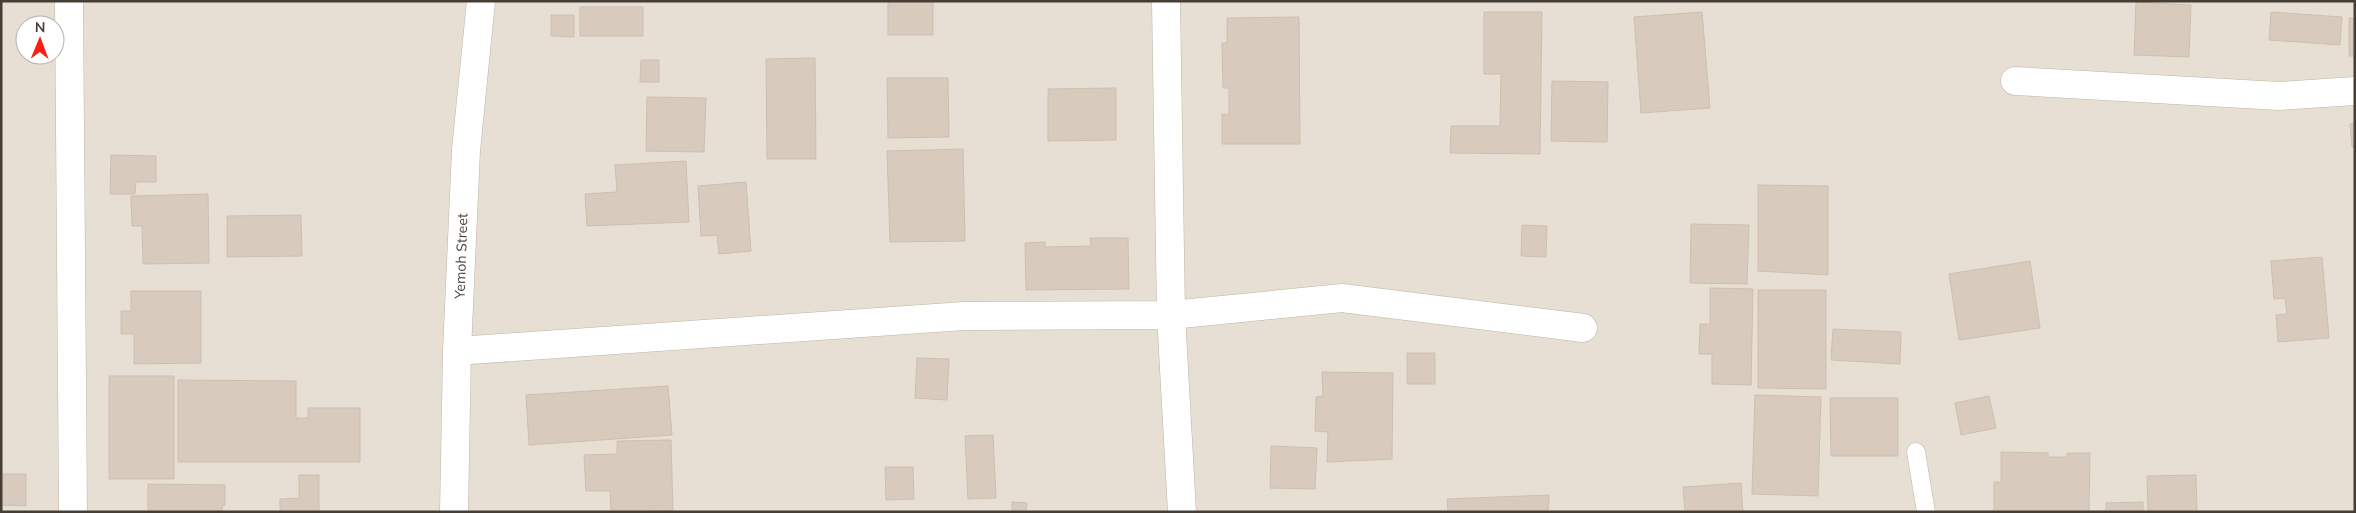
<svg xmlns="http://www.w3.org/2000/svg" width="2356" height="513" font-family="Mulish,sans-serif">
<rect width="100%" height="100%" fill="#f3ede6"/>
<path fill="#e7dfd4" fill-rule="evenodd" d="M1,1H2355V512H1ZM25,25H55V55H25Z"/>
<path fill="#d8cbbe" stroke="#cfbfae" d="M888,1H933V35H888Z
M2136,2L2191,5L2189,57L2134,55Z
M580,7H643V36H580Z
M1484,12H1542L1540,154L1450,153L1451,126H1500L1501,74H1484Z
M1702,12L1710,108L1641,113L1634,17Z
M2271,12L2342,17L2340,45L2269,40Z
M551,15H574V37L551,36Z
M1299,17L1300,144H1222V114L1229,115V88H1223L1222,43H1227V18Z
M2349,18H2355V56H2349Z
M815,58L816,159H767L766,59Z
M641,60H659V82H640Z
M887,78H948L949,137L888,138Z
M1552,81L1608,82L1607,142L1551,141Z
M1116,88V140L1048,141V89Z
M647,97L706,98L704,152L646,151Z
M2355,123V147H2352L2350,124Z
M963,149L965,241L890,242L887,151Z
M111,155L156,156V182H136L135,194H110Z
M686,161L689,222L587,226L585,194L617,192L615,165Z
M746,182L751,251L719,254L717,235L701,236L698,186Z
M1758,185L1828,186V275L1758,271Z
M208,194L209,263L143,264L142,226H132L131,196Z
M301,215L302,256L227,257V216Z
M1691,224L1749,225L1747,284L1690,283Z
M1522,225L1547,226L1546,257L1521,256Z
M1090,238H1128L1129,289L1026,290L1025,243L1045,242V247L1091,246Z
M2322,257L2329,338L2278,342L2276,315L2287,314L2285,298L2274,299L2271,261Z
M2030,261L2040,328L1959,340L1949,274Z
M1710,288L1753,289L1751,385L1712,384V354H1699L1700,324H1710Z
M1758,290H1826V389L1758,388Z
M131,291H201V363L134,364V334H121V311H131Z
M1833,329L1901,332L1900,364L1831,360Z
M1407,353H1435V384H1407Z
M917,358L949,359L947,400L915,398Z
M1322,372L1393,373L1392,459L1327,462L1328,432L1315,431L1316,397L1323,396Z
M109,376H174V479H109Z
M178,380L296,381V418H308V408H360V462H178Z
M668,386L672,435L529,445L526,395Z
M1755,395L1821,397L1818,496L1752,494Z
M1989,396L1996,428L1961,435L1955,403Z
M1830,398H1898V456H1831Z
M993,435L996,498L968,499L965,436Z
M671,440L673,511L611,512L610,491H586L584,455L617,454V441Z
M1271,446L1317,448L1315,489L1270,488Z
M2001,452L2048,453V457H2067V453H2090L2089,512H1994V482H2001Z
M885,467H913L914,499L886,500Z
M1,474H26V506L1,505Z
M299,475H319V512H280V499L299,498Z
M2196,475L2197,512H2148L2147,476Z
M1741,483L1743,512H1685L1683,487Z
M148,484L225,485V505H223L222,512H148Z
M1549,495L1548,512H1448L1447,499Z
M1012,502L1027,503L1026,512H1012Z
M2143,502V512H2106V503Z"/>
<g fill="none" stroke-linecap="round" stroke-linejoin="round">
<defs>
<path id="lane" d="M1916,452L1926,512"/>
<path id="street" d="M69,1L73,512
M1166,1L1171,315L1182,512
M2015,81L2279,96L2355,91
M457,351L964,316L1171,315L1342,298L1583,328
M454,512L457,351L466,150L481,1"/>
</defs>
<use href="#lane" stroke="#beb4a8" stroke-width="19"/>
<use href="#street" stroke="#beb4a8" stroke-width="29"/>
<use href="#lane" stroke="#fff" stroke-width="18"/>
<use href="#street" stroke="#fff" stroke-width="28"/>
</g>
<g text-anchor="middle" stroke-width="4" stroke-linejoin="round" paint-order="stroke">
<g font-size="14" fill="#463d35" stroke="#fff">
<text transform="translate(461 256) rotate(-88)" y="5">Yemoh Street</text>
</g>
</g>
<rect width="2356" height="513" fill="none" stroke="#463d35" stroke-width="5"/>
<g transform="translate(40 40) rotate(1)"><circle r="24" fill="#ffffff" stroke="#b5b1ae"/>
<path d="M0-4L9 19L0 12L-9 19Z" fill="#fb1c14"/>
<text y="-8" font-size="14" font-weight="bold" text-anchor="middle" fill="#463d35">N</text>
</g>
</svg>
